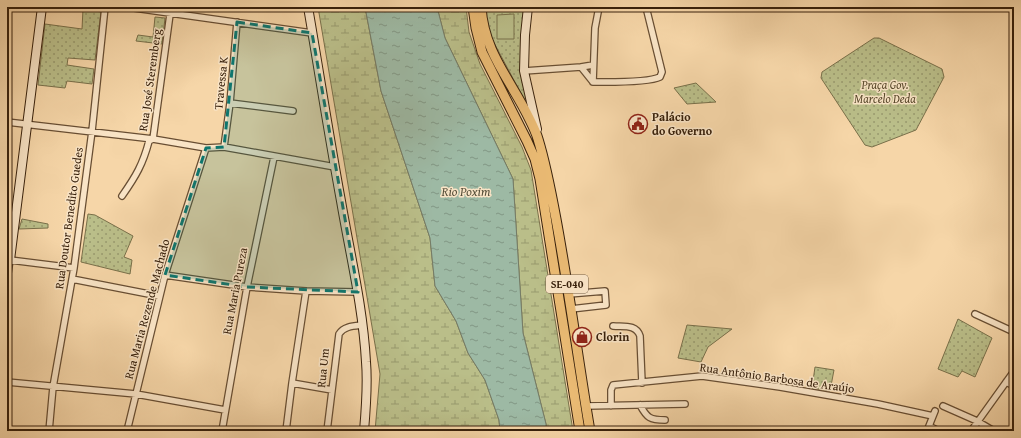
<svg xmlns="http://www.w3.org/2000/svg" width="1021" height="438" font-family="'Gentium Book Plus',serif">
<defs>
<pattern id="green-dots" width="8" height="8" patternUnits="userSpaceOnUse"><rect width="8" height="8" fill="#babe89"/><path d="M2 2h.1M6 6h.1" fill="none" stroke="#989a6e" stroke-width="1.8" stroke-linecap="round"/></pattern>
<pattern id="wetland-marsh" width="20" height="14" patternUnits="userSpaceOnUse"><rect width="20" height="14" fill="#babe89"/><path d="M1 5h8M5 5V1M11 12h8M15 12V8" fill="none" stroke="#989a6e"/></pattern>
<pattern id="water-ripples" width="26" height="14" patternUnits="userSpaceOnUse"><rect width="26" height="14" fill="#9db9a4"/><path d="M2 4q2-2 4 0t4 0M15 11q2-2 4 0t4 0" fill="none" stroke="#819684"/></pattern>
</defs>
<rect width="100%" height="100%" fill="#f6d6a8"/>
<filter id="stains"><feTurbulence type="fractalNoise" baseFrequency=".005" numOctaves="4"/><feColorMatrix values="0 0 0 0 .2 0 0 0 0 .09 0 0 0 0 .02 0 0 0 .5 -.17"/></filter>
<radialGradient id="worn" r=".72"><stop offset=".6" stop-color="#630" stop-opacity="0"/><stop offset="1" stop-color="#630" stop-opacity=".3"/></radialGradient>
<path fill="url(#green-dots)" stroke="#79704a" d="M485,7H525L522,45L533,116L492,39L487,23Z
M83,9L101,12L95,60L68,58L67,65L94,69L92,84L67,81L65,88L38,85L45,24L82,29Z
M155,17L165,18L162,44L136,41L138,35L153,37Z
M874,38H879L942,69L944,77L916,130L872,147L865,145L821,78L822,72Z
M696,83L716,102L687,104L674,88Z
M88,214L95,215L133,236L124,257L132,260L130,274L81,262Z
M22,219L48,224V228L19,229Z
M958,319L992,338L975,377L962,371L958,377L938,369Z
M687,325L732,329L708,347L701,362L678,358Z
M815,367L834,370L830,391L812,388Z"/>
<path fill="url(#wetland-marsh)" stroke="#79704a" d="M318,7H365L381,91L430,238L435,286L456,321L468,353L485,380L499,420L500,431H375L380,374Z
M437,7H466L469,32L480,64L522,147L531,170L573,431H546V424L523,333L513,179L445,38Z"/>
<path fill="#babe89" stroke="#79704a" d="M514,14V39H497V15Z"/>
<path fill="url(#water-ripples)" stroke="#757c67" d="M365,7H437L445,38L513,179L523,333L546,424V431H500L499,420L485,380L468,353L456,321L435,286L430,238L381,91Z"/>
<g fill="none" stroke-linecap="round" stroke-linejoin="round">
<defs>
<path id="street" d="M127,7L312,33
M581,67L593,65
M524,71L581,67L593,82C608,82 648,83 660,77L662,72L646,7
M593,82L595,28L599,7
M230,103L293,111
M7,122L153,139L206,148L224,147L335,167
M224,147L230,103L237,22
M122,196C136,176 143,164 149,141L153,139L171,7
M165,275L247,287L306,291L358,292
M72,279L159,296
M7,280L10,260L74,268
M569,294L605,291L606,305L571,309
M975,314L1014,332
M613,326C624,327 636,324 640,336L642,383
M7,382L136,394L225,410
M1006,382L1014,386
M292,383L332,390
M640,405C647,418 650,420 665,420
M586,406L685,404
M611,406V390L613,385L702,376L780,387L878,404L933,416
M943,406L977,421L994,431
M929,426L939,431
M49,431L53,387L74,268L92,131L105,7
M127,431L165,275L206,148
M222,431L247,287L274,157
M286,431L292,383L306,291
M327,431L339,334C344,326 354,326 363,325
M927,431L935,411
M971,431L1014,371"/>
<path id="secondary" d="M308,7C319,71 329,136 341,201C350,254 363,307 366,362C368,385 366,408 364,431
M528,7L525,35L524,71L537,129
M7,260H10L42,7"/>
<path id="primary" d="M473,7L476,28L482,52L527,141L535,159L540,179L580,431
M481,7C484,53 511,80 530,120C533,126 536,132 538,139C546,165 551,192 556,219C569,289 578,360 590,431"/>
</defs>
<use href="#street" stroke="#684e33" stroke-width="8"/>
<use href="#secondary" stroke="#38210c" stroke-width="10"/>
<use href="#primary" stroke="#38210c" stroke-width="11"/>
<use href="#street" stroke="#f9e4c6" stroke-width="5.5"/>
<use href="#secondary" stroke="#f9e4c6" stroke-width="8"/>
<use href="#primary" stroke="#ebbb74" stroke-width="9"/>
</g>
<path fill="#0f766e" fill-opacity="0.2" stroke="#0f766e" stroke-width="3" stroke-dasharray="8 5" stroke-linejoin="round" d="M237,22L312,33L358,292L247,287L165,275L206,148L224,147Z"/>
<defs>
<symbol id="civic-ring" viewBox="-11 -11 22 22"><circle r="9.5" fill="#f9e4c6" stroke="#8f2418" stroke-width="1.5"/><path d="M-.6-6.5H3V-4.5H.6V-3L4-1V1h2V6H-6V1h2V-1L-.6-3ZM-1.2 2.5V6h2.4V2.5Z" fill="#8f2418"/></symbol>
<symbol id="shop-ring" viewBox="-11 -11 22 22"><circle r="9.5" fill="#f9e4c6" stroke="#8f2418" stroke-width="1.5"/><path d="M-5-2.5h2.3a2.7 3.5 0 0 1 5.4 0H5L5.5 6h-11ZM-1.5-2.5h3a1.5 2.3 0 0 0-3 0Z" fill="#8f2418"/></symbol>
</defs>
<g fill-rule="evenodd">
<use href="#civic-ring" x="627" y="113" width="22" height="22"/>
<use href="#shop-ring" x="571" y="326" width="22" height="22"/>
</g>
<g text-anchor="middle" stroke-width="3" stroke-linejoin="round" paint-order="stroke">
<rect fill="#f9e4c6" stroke="#725c44" stroke-width="1" x="546" y="275" width="42" height="18" rx="3"/>
<g font-size="11" font-weight="bold" fill="#38210c">
<text x="567" y="288">SE-040</text>
</g>
<g font-size="12" fill="#38210c" stroke="#f9e4c6">
<text transform="translate(150 80) rotate(-82)" y="4">Rua José Steremberg</text>
<text transform="translate(221 83) rotate(-84)" y="4">Travessa K</text>
<text transform="translate(69 218) rotate(-82)" y="4">Rua Doutor Benedito Guedes</text>
<text transform="translate(235 291) rotate(-79)" y="4">Rua Maria Pureza</text>
<text transform="translate(147 309) rotate(-75)" y="4">Rua Maria Rezende Machado</text>
<text transform="translate(323 368) rotate(-84)" y="4">Rua Um</text>
<text transform="translate(777 378) rotate(8)" y="4">Rua Antônio Barbosa de Araújo</text>
</g>
<g font-size="12" font-style="italic" fill="#58482b" stroke="#f9e4c6">
<text x="885" y="89">Praça Gov.<tspan x="885" dy="14">Marcelo Deda</tspan></text>
</g>
<g font-size="12" font-weight="bold" fill="#38210c" stroke="#f9e4c6" text-anchor="start">
<text x="652" y="121">Palácio<tspan x="652" dy="14">do Governo</tspan></text>
<text x="596" y="341">Clorin</text>
</g>
<g font-size="13" font-style="italic" fill="#564f3a" stroke="#f9e4c6">
<text x="466" y="196">Rio Poxim</text>
</g>
</g>
<rect width="1021" height="438" fill="none" stroke="#f6d6a8" stroke-width="24"/>
<rect x="8" y="8" width="1005" height="422" fill="none" stroke="#38210c" stroke-width="2"/>
<rect x="12" y="12" width="997" height="414" fill="none" stroke="#38210c"/>
<rect width="100%" height="100%" filter="url(#stains)"/>
<rect width="100%" height="100%" fill="url(#worn)"/>
</svg>
